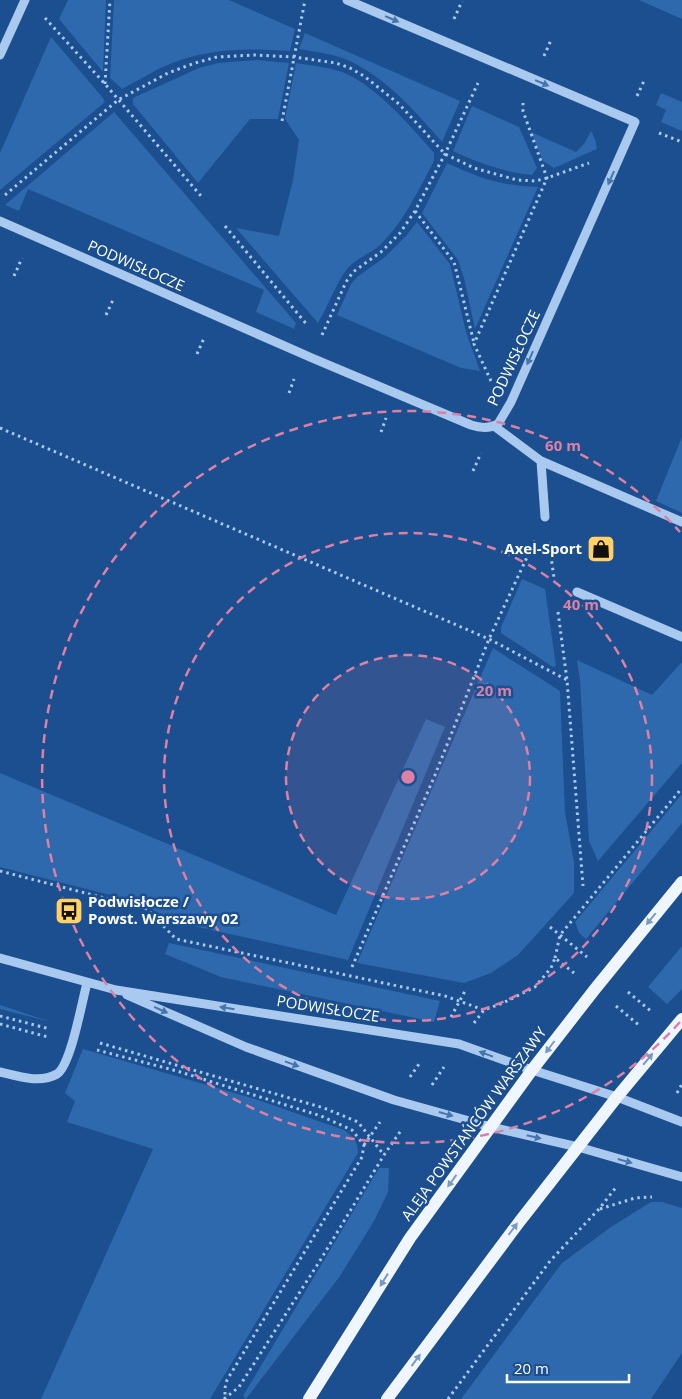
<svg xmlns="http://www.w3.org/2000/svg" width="682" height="1399" font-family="'Open Sans',sans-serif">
<rect width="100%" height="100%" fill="#1b4f8f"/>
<path fill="#2e69ad" d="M68,0H106L103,72L59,19Z
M114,0H229L295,29L290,51C246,48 209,48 167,65C152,72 137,81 122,89L110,78Z
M639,0H682V19Z
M305,33L460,101L442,142C416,112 388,80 352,62C336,54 317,52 299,49Z
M51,37L103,98L105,102L0,190V153Z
M256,60L289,63L278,119H250L198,183L133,104V98L199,68L218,63Z
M296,63C313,66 333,67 349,75C380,91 411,126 434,153V161C418,191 405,220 381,244C371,254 356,258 347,269C335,285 328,306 318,323L236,228L279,236L293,180L299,140L285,119Z
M661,93L682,102V131L661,122L666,110L656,105Z
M472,106L519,127L537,168L532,175C504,172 478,163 453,151Z
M114,112L296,323L294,329L256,312L264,290L28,189L19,211L5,205Z
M591,131L595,139L597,149L554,168L543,161L531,132L576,152L584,144Z
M447,163C479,178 502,186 538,187L475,329L464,278L458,260L422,213Z
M417,222L450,264L466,332L480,371L461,368L337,315L351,284L357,277L385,257L406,236Z
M682,437V513L656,501Z
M522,579L545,589L556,666L553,667L501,633V627Z
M493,648L560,691L565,812L574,862V893L518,955L491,973L464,983L357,963Z
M577,660L652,695L682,662V763L598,861L589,841L580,680Z
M426,719L445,727L348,960L166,920L146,904L0,867V773L336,915Z
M682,794V823L586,939L579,933L575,922Z
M169,943L440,1001L434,1022L221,977L165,954Z
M682,946V989L667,1004L648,987Z
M0,1005L51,1022L0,1009Z
M83,1049L255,1099L344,1130C353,1137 358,1141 358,1153L210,1399H41L153,1149L67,1122L75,1101L65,1093Z
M379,1168H389L388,1192L374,1221L340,1276L246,1399L243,1396Z
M651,1202H662L682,1208V1353L651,1399H461L562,1263L611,1227Z"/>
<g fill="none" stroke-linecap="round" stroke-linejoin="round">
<path stroke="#a9c9ee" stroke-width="3" stroke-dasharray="2.5 4" stroke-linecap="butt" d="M45,18L105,84L201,196
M454,19L462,1
M544,56L551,40
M105,84L110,0
M637,96L644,81
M282,121L305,0
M659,133L682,142
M5,195L118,100L168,73L195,63L217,57L254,55L294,57L336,63L350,68L364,76L399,104L445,154L474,168L517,180L535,181L547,178L589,163
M415,211L454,262L474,343
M225,226L308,326
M14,276L22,258
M106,315L113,300
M322,335L346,282L353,272L381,252L400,233L415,211L445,154L478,83
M197,354L204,338
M491,381L474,344L547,178L523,111V103
M289,393L294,379
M0,428L489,639L567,680
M381,432L386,418
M473,471L481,453
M549,542L554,578
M558,612L567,680L583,886
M0,871L147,909L176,939L445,996L484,1010
M550,927L587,957
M555,958L560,935L682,788
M352,967L435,775L489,639L535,540
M628,992L652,1012
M616,1006L640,1026
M0,1016L50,1029
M451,1017L465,991
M474,1023L484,1010L503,1003L535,987L551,968L555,958L574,973
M0,1024L48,1037
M100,1043L324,1108L358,1122L384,1155
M97,1050L177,1071L321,1116L352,1130L364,1145L362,1157L227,1380L225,1388V1399
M410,1077L419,1064
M432,1085L444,1067
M677,1093L682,1084
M364,1145L380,1122
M600,1209L635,1198L652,1197
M224,1399L239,1387L321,1259L384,1155L402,1129
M448,1399L550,1261L599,1209L617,1186"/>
<path stroke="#a9c9ee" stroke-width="9" d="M0,55L25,0
M0,221L312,358L471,425C480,428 489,429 498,424L511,402L635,122L347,0
M494,426L541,461L545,517
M541,461L682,522
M577,592L682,637
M0,958L116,990L459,1044L532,1070L617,1097L682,1122
M127,995L246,1047L394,1100L491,1127L578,1147L682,1177
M0,1072C17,1076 40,1084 57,1074C71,1065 82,1001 87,983"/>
<path stroke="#f0f6ff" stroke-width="12" d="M309,1399L410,1238L532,1070L595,989L682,882
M387,1399L520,1221L617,1097L682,1019"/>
</g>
<defs><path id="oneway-solid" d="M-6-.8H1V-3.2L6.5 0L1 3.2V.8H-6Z" transform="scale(1.25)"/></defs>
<g fill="#4674ac">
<use href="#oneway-solid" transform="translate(392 19) rotate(23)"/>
<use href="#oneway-solid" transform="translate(542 83) rotate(23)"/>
<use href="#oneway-solid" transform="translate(611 178) rotate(114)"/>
<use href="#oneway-solid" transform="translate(530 358) rotate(114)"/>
<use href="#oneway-solid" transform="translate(227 1008) rotate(-171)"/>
<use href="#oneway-solid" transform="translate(161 1010) rotate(24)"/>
<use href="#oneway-solid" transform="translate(486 1054) rotate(-160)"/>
<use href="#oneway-solid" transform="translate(292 1064) rotate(20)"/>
<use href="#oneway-solid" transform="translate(446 1114) rotate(16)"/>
<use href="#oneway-solid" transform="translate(534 1137) rotate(13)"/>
<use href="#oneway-solid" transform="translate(625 1161) rotate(16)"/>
</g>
<g fill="#7b9ac1">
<use href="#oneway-solid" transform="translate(651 919) rotate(129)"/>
<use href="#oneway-solid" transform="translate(550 1047) rotate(127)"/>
<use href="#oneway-solid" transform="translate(648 1059) rotate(-50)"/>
<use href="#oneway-solid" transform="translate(452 1181) rotate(126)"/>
<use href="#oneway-solid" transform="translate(513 1229) rotate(-53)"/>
<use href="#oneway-solid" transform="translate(384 1280) rotate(122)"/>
<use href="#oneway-solid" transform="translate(416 1360) rotate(-54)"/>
</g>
<circle cx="408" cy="777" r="122" fill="#dd80a5" fill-opacity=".12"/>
<g fill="none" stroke="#dd80a5" stroke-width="2.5" stroke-dasharray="9 6">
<circle cx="408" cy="777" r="122"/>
<circle cx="408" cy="777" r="244"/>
<path d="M680 1022A366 366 0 1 1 680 532"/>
</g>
<defs>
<symbol id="shop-square" viewBox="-11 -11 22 22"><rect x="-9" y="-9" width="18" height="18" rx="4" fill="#ffd166" stroke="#1b4f8f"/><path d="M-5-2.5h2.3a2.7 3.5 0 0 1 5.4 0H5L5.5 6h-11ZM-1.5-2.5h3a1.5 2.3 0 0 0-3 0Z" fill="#111"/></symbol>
<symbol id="bus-square" viewBox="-11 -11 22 22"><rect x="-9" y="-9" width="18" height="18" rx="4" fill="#ffd166" stroke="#1b4f8f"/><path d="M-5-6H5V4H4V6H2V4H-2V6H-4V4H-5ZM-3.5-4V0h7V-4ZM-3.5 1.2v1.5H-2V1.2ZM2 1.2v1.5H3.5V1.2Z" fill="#111"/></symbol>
</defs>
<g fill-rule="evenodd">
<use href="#shop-square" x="585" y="533" width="32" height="32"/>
<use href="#bus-square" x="53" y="895" width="32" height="32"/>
</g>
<g text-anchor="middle" stroke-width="5" stroke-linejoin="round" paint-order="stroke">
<g font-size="15" fill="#fff" stroke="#1b4f8f">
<text transform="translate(136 266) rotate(24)" y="5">PODWISŁOCZE</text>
<text transform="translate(514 358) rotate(-65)" y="5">PODWISŁOCZE</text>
<text transform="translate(328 1009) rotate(9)" y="5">PODWISŁOCZE</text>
<text transform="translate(474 1124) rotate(-54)" y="5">ALEJA POWSTAŃCÓW WARSZAWY</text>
</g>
<g font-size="15" font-weight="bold" fill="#fff" stroke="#1b4f8f" text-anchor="end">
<text x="582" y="554">Axel-Sport</text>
<text x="88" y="907" text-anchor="start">Podwisłocze /<tspan x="88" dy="17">Powst. Warszawy 02</tspan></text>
</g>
</g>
<circle cx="408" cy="777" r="8" fill="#dd80a5" stroke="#1b4f8f" stroke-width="2.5"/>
<g font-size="15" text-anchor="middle" font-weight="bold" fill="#dd80a5" stroke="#1b4f8f" stroke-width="5" stroke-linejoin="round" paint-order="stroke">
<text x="563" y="451">60 m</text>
<text x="581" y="610">40 m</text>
<text x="494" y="696">20 m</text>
</g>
<path d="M507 1374v8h122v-8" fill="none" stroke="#ffffff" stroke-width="2.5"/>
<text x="514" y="1374" font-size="15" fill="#ffffff" stroke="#1b4f8f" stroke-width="4" paint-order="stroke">20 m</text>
</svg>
